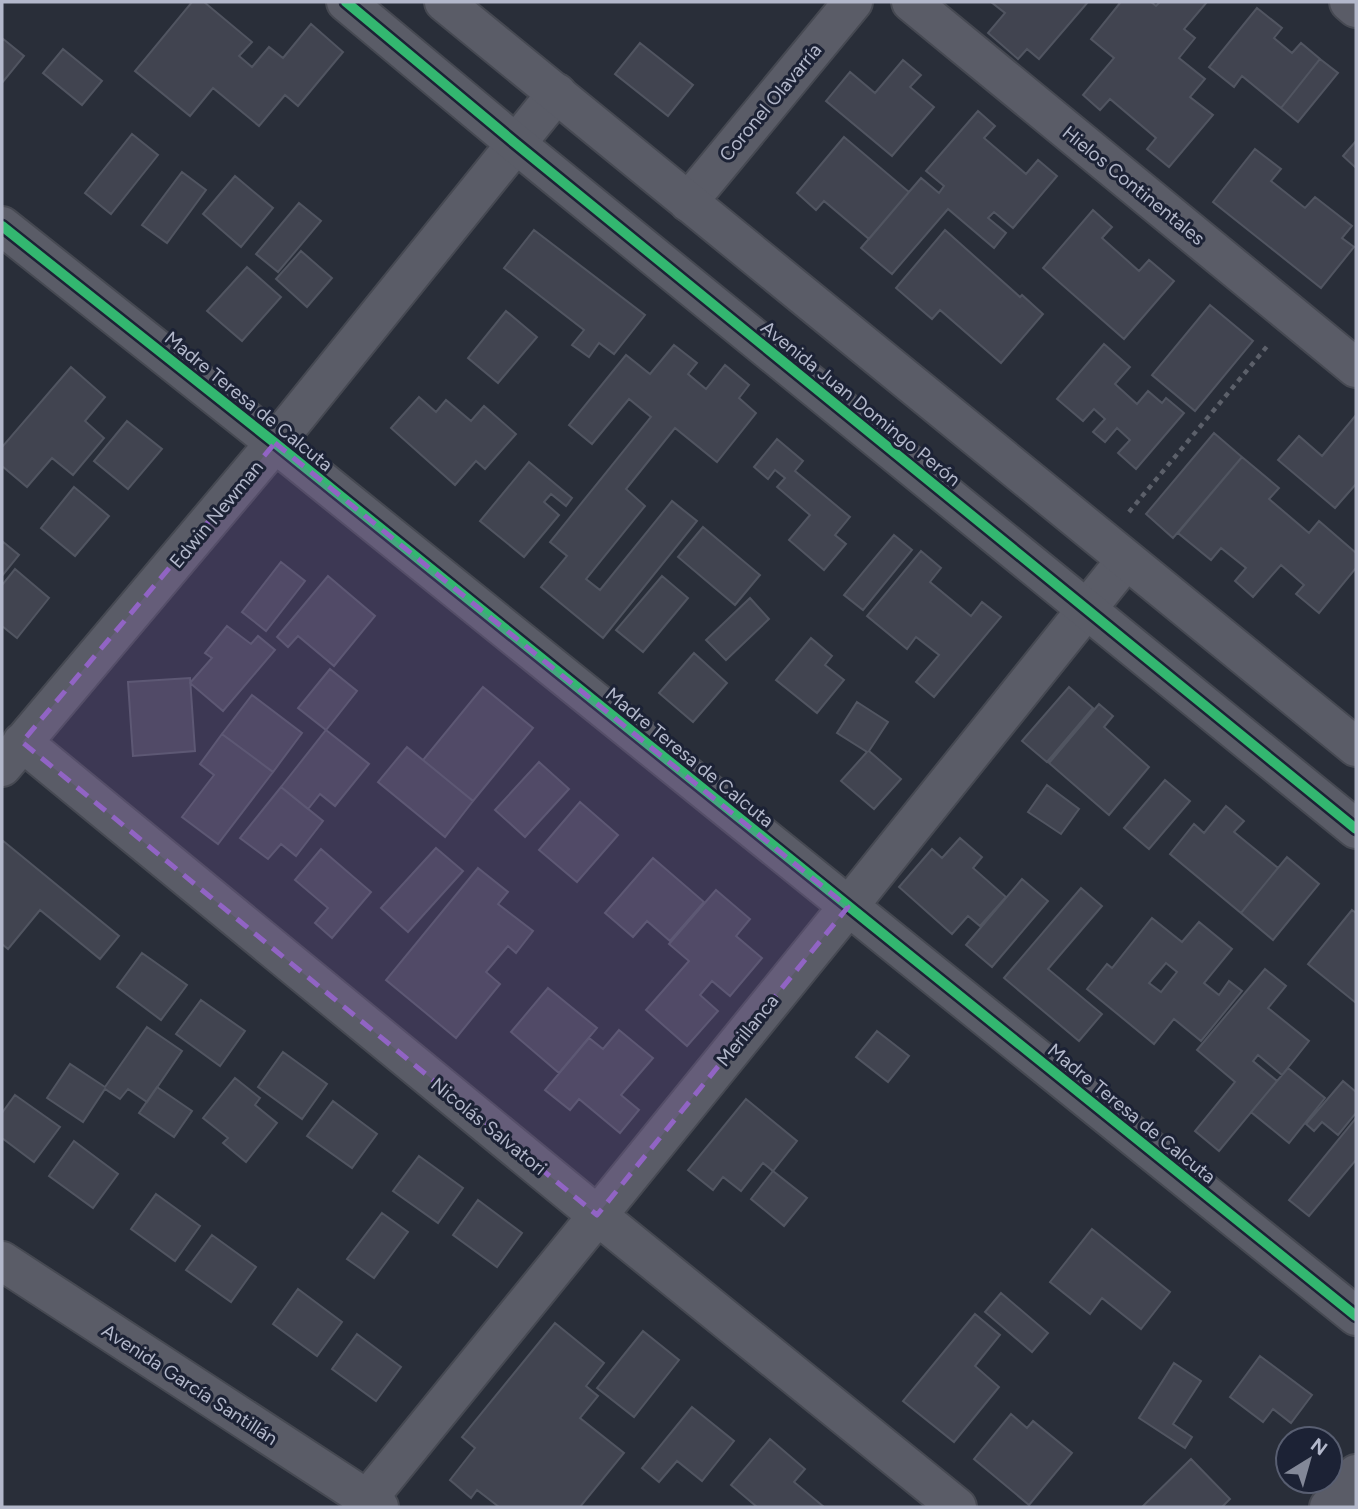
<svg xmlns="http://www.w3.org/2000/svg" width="1358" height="1509" font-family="Figtree,sans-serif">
<rect width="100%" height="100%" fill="#292e39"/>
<path fill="#414450" stroke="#515561" stroke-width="2" fill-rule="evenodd" d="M192,2H204L252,42L239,56L252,67L269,47L283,58L311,24L343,52L298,106L285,95L259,126L213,88L190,116L135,71Z
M991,2H1088L1039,59L1027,49L1018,59L988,33L1005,13Z
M1118,2H1151L1156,6L1160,2H1207L1184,29L1195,38L1179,58L1205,79L1190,97L1213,115L1169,167L1147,149L1156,138L1110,99L1100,110L1083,95L1114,58L1091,39L1120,3Z
M1257,8L1282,28L1274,38L1292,53L1301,43L1320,59L1281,108L1242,76L1234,87L1209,67Z
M2,38L24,56L2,83Z
M640,43L693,85L668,116L615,74Z
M63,49L102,81L82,105L43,73Z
M1320,59L1338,73L1298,122L1281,108Z
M903,60L921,75L910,87L934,107L892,156L826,101L850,72L875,93Z
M978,111L995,126L984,138L1026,174L1038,160L1057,176L1013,228L994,212L988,218L1006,233L994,248L948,209L892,274L861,248L921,178L939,193L944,186L926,171Z
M132,134L158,155L111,214L85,193Z
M844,137L909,192L869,239L824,201L816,210L797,193Z
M1356,141V168L1343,156Z
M1255,149L1281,169L1271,181L1305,208L1315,197L1352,226L1342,238L1354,247L1321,288L1213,202Z
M182,172L206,190L167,243L142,225Z
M235,176L273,208L241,247L203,214Z
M299,203L321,221L278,272L256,254Z
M1093,210L1112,227L1102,238L1139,271L1149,260L1174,281L1124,339L1043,268Z
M534,230L645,315L614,354L599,343L589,357L572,345L584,330L504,268Z
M945,230L1020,297L1022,295L1043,314L1001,363L940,310L932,319L896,288Z
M301,251L332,278L307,307L276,279Z
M247,267L281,297L242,341L207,311Z
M1210,305L1253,341L1195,411L1152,375Z
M506,311L537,337L498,383L468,358Z
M1104,344L1130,367L1115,384L1137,404L1148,391L1162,403L1166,398L1184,413L1136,469L1118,453L1130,440L1117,428L1105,442L1093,432L1105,419L1094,409L1083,421L1057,399Z
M674,345L697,363L688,374L706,389L725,365L749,385L739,398L756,413L717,462L675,428L626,489L645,506L586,579L600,590L672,501L697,521L603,638L541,587L567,556L550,542L651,417L629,399L592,444L569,425L626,355L650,374Z
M71,367L105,397L85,421L104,438L73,475L52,458L27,487L2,466V447Z
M419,397L436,412L446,400L471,421L484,406L516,434L485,469L476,461L455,485L391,428Z
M1356,415V484L1335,508L1278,460L1299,436L1322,456Z
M127,421L162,449L128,489L94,461Z
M1214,433L1242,457L1173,538L1146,514Z
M777,439L803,461L795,471L850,517L835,535L846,544L824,570L789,540L810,515L777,487L785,478L775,470L768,479L754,467Z
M1242,457L1279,488L1269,499L1309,533L1319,521L1356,553V568L1319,613L1296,594L1304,585L1281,565L1253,597L1235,581L1246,568L1221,548L1211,560L1178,533Z
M529,462L572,498L566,506L551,494L544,502L559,515L524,557L480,521Z
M74,487L109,516L75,556L41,528Z
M703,527L760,575L735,605L678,557Z
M894,535L912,550L863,610L844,595Z
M2,541L19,555L2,576Z
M921,551L941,568L930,582L971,616L982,602L1001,617L934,697L916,682L939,655L916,637L907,649L867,616Z
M281,562L305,581L266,631L242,612Z
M15,569L49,598L17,638L2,626V585Z
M328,576L375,616L334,666L298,636L288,647L277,637Z
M662,576L688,598L643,652L616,630Z
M750,598L769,619L726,660L706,640Z
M227,626L251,644L258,636L275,650L223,711L190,683L212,658L205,653Z
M811,638L832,656L825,665L844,680L817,713L776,680Z
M694,653L727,683L693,722L659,693Z
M330,669L357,691L326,730L298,708Z
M190,678L195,751L133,756L128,682Z
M483,687L533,728L473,801L423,760Z
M1069,687L1093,708L1047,762L1022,741Z
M252,695L302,733L273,772L222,734Z
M857,702L888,722L869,751L901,779L874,809L841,781L867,752L837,733Z
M1099,704L1113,716L1104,727L1149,767L1109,815L1049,763Z
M326,730L369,764L335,806L320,794L308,809L281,787Z
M222,734L273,772L218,844L182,817L214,775L200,764Z
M407,747L473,801L445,837L378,782Z
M539,762L569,789L525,837L495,810Z
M1165,780L1190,801L1149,849L1124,828Z
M1047,785L1079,809L1061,834L1028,812Z
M281,787L323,821L296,856L281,844L268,859L240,838Z
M580,802L618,835L577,882L539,850Z
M1226,806L1244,821L1234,832L1278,868L1241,913L1170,854L1194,824L1204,833Z
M960,838L982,857L973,868L1006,897L980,926L968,916L952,934L899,887L932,849L942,858Z
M2,840L119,936L100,959L40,910L8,949L2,944Z
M436,848L463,871L408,932L381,908Z
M321,849L371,892L332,938L315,923L328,908L295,880Z
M1287,857L1319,884L1273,940L1241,913Z
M653,858L704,902L670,941L647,921L633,937L605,913Z
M478,868L508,892L498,904L533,931L516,953L508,946L486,972L500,984L456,1038L386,980Z
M1022,879L1048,901L992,967L966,945Z
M1081,888L1102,906L1048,969L1102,1014L1079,1041L1004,978Z
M716,890L750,919L736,936L762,958L730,996L712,981L700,995L718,1011L687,1046L646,1010L689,961L669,944Z
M1352,910L1356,913V1003L1308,964Z
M1152,918L1182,942L1199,922L1232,949L1204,983L1219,995L1229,981L1242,991L1201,1041L1174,1019L1154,1044L1087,989L1107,964L1112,968ZM1166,963L1177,972L1161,992L1149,983Z
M142,953L187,985L161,1020L117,987Z
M1265,969L1286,986L1268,1008L1309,1041L1282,1075L1258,1055L1253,1061L1277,1081L1219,1151L1195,1131L1235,1082L1197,1050Z
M548,988L597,1028L559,1073L511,1032Z
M201,1000L245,1031L220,1066L176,1034Z
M147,1027L182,1051L147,1102L128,1089L120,1099L105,1089L83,1122L47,1098L70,1064L105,1087Z
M619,1030L653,1058L621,1095L639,1110L620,1133L579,1099L570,1110L545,1090L589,1038L603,1049Z
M877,1031L909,1056L888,1082L856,1057Z
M283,1052L327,1084L302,1119L258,1087Z
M1288,1068L1325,1098L1289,1143L1251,1112Z
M235,1078L260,1098L255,1105L277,1123L246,1162L223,1143L228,1138L203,1118Z
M1343,1081L1356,1092V1113L1338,1135L1322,1122L1314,1131L1306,1124Z
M157,1087L192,1111L174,1137L139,1113Z
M15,1095L60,1127L34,1162L2,1138V1113Z
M746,1099L797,1141L773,1171L763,1163L741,1191L723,1177L713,1190L688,1170Z
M333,1101L377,1134L352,1168L307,1136Z
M1356,1118V1160L1309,1216L1289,1200Z
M74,1141L118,1174L93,1208L49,1176Z
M419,1156L463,1188L438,1223L393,1191Z
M773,1171L807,1198L784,1226L751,1199Z
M156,1194L200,1226L175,1261L131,1229Z
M478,1200L522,1233L497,1267L453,1235Z
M382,1213L408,1232L374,1278L347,1259Z
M1092,1229L1170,1292L1141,1329L1102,1298L1090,1314L1050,1282Z
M212,1235L256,1267L231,1302L186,1270Z
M298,1289L342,1322L317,1356L273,1324Z
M1001,1293L1048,1333L1032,1352L985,1312Z
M975,1314L1000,1335L975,1366L999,1387L954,1442L903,1401Z
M555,1323L604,1363L586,1386L598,1396L580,1418L624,1453L580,1507H499L477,1490L471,1498L450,1480L475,1448L462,1437Z
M643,1331L679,1360L634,1417L597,1388Z
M357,1334L401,1367L376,1401L332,1369Z
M1260,1356L1312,1395L1291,1423L1273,1409L1263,1422L1230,1397Z
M1174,1363L1201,1381L1173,1424L1192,1437L1185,1448L1139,1418Z
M692,1407L734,1441L702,1481L677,1461L659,1482L642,1468Z
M1011,1414L1027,1428L1033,1421L1072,1453L1029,1505L974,1459Z
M770,1439L805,1469L794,1482L824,1507H757L731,1485Z
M1191,1459L1230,1499L1222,1507H1142Z"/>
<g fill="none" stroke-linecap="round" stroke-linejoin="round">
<defs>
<path id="minor" d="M911,2L1356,368
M1349,2L1356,8
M688,202L853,2
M2,226L275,443L1356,1316
M22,742L597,1215L957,1507
M2,767L275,443L557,93
M2,1261L379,1507
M361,1507L848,907L1126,560"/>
<path id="tertiary" d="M346,2L515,143L1356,829
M444,2L1356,747
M1329,1507L1356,1474"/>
</defs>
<use href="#minor" stroke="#464952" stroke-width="42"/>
<use href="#tertiary" stroke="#464952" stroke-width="42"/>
<path stroke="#5c606a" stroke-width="4.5" stroke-dasharray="5 5" stroke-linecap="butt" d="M1129,512L1269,344"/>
<use href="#minor" stroke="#5a5c67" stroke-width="38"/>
<use href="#tertiary" stroke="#5a5c67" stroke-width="38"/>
<defs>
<path id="cycleway" d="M346,2L515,143L1356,829
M2,226L275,443L1356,1316"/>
</defs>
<use href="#cycleway" stroke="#1c2235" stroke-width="15"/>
<use href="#cycleway" stroke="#33b770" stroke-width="10"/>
</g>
<path fill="#9164c4" fill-opacity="0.2" stroke="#9164c4" stroke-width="5" stroke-dasharray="14 9" stroke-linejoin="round" d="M275,443L848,907L597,1215L22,742Z"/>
<g text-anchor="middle" stroke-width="6" stroke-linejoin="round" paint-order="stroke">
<g font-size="19" fill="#b3b8cb" stroke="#1c2235">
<text transform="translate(770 102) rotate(-50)" y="7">Coronel Olavarría</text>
<text transform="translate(1134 185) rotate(39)" y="7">Hielos Continentales</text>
<text transform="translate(249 401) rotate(39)" y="7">Madre Teresa de Calcuta</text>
<text transform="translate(861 403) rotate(39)" y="7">Avenida Juan Domingo Perón</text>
<text transform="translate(216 514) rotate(-50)" y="7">Edwin Newman</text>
<text transform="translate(690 757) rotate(39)" y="7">Madre Teresa de Calcuta</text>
<text transform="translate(747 1030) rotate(-51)" y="7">Merillanca</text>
<text transform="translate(1132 1113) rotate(39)" y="7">Madre Teresa de Calcuta</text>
<text transform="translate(489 1126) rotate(39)" y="7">Nicolás Salvatori</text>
<text transform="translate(190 1384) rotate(33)" y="7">Avenida García Santillán</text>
</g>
</g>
<rect width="1358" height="1509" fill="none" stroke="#b3b8cb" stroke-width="7"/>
<g transform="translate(1309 1460) rotate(37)"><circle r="33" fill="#1c2235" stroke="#585e71" stroke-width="2"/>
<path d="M0-5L12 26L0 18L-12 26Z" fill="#838898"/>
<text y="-10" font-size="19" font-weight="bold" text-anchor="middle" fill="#b3b8cb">N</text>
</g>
</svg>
